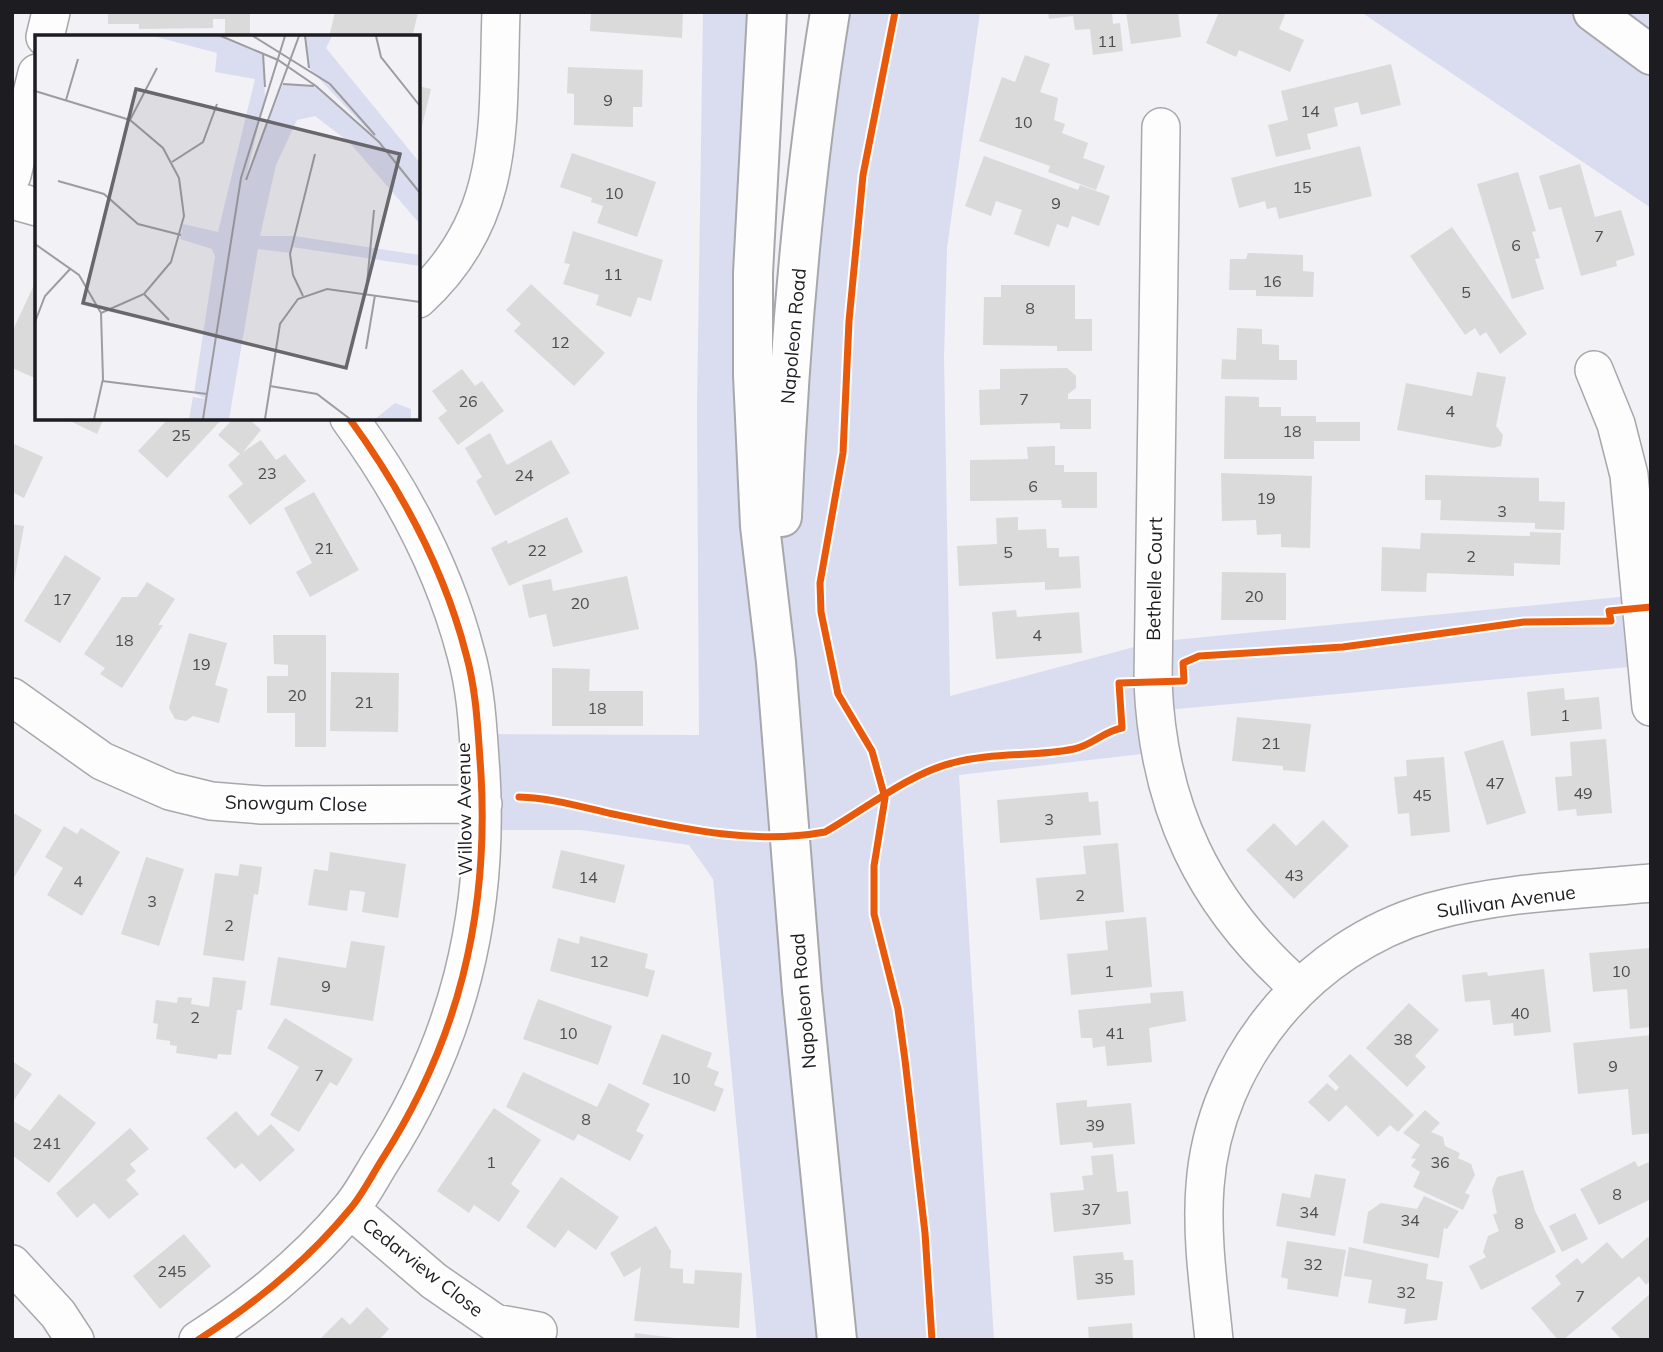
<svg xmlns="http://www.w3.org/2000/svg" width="1663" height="1352" font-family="Mulish,sans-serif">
<rect width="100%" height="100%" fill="#f1f1f6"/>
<path fill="#dadcf0" d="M703,12H768L753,273L776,656L786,423L830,12H980L947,248L944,357L950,696L1153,642L1651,594V665L1155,711L1159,752L959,775L994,1340H757L713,879L689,845L581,830H483L478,734L699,735L697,408Z
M1361,12H1651V208Z"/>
<path fill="#dbdada" d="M108,12H250V35H225V19H213V28L139,29V24H108Z
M335,12H416L418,13L412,37H329Z
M591,12H683L682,38L590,31Z
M1048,12H1112L1113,24L1120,23L1123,51L1093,55L1090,29L1075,30L1073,16L1049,19Z
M1126,12H1178L1181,37L1131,44Z
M1219,12H1286L1279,29L1304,40L1290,72L1239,50L1236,57L1206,43Z
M1025,55L1050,64L1040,92L1058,98L1054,120L1065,124L1062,133L1088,143L1083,158L1105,166L1096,190L1048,172L1050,166L979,141L1002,77L1015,82Z
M1391,64L1401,105L1361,115L1358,102L1334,108L1338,126L1307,134L1311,149L1276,157L1268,125L1288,120L1281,91Z
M568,67L643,70L642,107H633V127L574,125V94L567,93Z
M418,86L431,89L419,138H418Z
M1360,146L1372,196L1279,219L1276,207L1267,209L1265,201L1239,208L1231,178Z
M572,153L656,182L637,237L597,223L603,206L591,202L592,198L560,187Z
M984,156L1078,190L1080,185L1110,196L1099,226L1072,216L1068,228L1057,224L1049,247L1014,234L1022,210L996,201L991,216L965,206Z
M1580,164L1595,217L1621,210L1635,255L1616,261L1617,266L1581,276L1561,207L1549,210L1539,176Z
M1518,172L1536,231L1532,232L1540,258L1535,259L1544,289L1512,299L1477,184Z
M1452,227L1527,334L1500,354L1486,332L1480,336L1475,328L1465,335L1410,256Z
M573,231L663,260L651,301L638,297L631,317L596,305L599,295L563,284L570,264L564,263Z
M1248,253L1303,255V271L1314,272L1313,297L1256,296V290H1229L1230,259H1246Z
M531,284L605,353L574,386L514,331L521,324L506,310Z
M34,285L37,287V379L12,368V332Z
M1001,285H1075V319H1092V351H1057V346L983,345L984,297H1001Z
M1237,328L1262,329V344L1279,345V360H1297V380L1221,379L1222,359L1236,360Z
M1067,368L1076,376V388L1068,394V399H1091V429H1060V423L980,425L979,390L1000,389V369Z
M462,369L475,386L482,381L504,411L458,445L438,418L447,411L432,391Z
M1477,372L1506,377L1496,426L1503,435L1501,446L1493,448L1397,430L1406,383L1472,396Z
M1225,396L1259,397V407H1281V416H1316V422H1360V441H1314V459H1224Z
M64,418H104L97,434Z
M169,418H223L167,478L138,451Z
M234,418H248L261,430L243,452L261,440L276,460L285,454L306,481L250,525L228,496L243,484L228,465L240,454L218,435Z
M490,433L507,465L551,440L570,473L495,516L476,481L482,477L465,448Z
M12,443L43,457L24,498L12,492Z
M1055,446V465H1064V472H1097V508H1062L1061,500L970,501V460L1028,459L1027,447Z
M1221,473L1312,476L1310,548L1281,547V534L1257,535L1256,520L1222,521Z
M1425,475L1539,478V501L1565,502L1564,530L1535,529V523L1440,520L1441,500H1425Z
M314,492L359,570L310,597L296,572L312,563L284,508Z
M567,517L583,552L509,586L491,548L507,540L508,544Z
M1018,517V530L1046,529L1047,548H1059V557L1079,556L1081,588L1045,590V582L959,586L957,546L997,544L996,518Z
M12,524L24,526L14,581L12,580Z
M1530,532L1561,533L1560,565L1514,563V576L1427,573L1426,592L1381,591L1382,547L1420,549L1421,533L1530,536Z
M65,555L101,578L60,643L24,621Z
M1222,572L1286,573V620H1221Z
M627,576L639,629L553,647L546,614L529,618L522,585L551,579L553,591Z
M147,582L175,599L158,625H163L122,688L100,674L105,668L84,654L122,597H137Z
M1016,610L1017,617L1079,612L1082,653L996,659L992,612Z
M189,633L227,643L215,685L228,689L219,723L193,716L186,721L175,719L169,708Z
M273,635H326V747H295V713H267V676H288V665L274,664Z
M552,668L590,669L589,691H643V726H552Z
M331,672L399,673L398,732L330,731Z
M1564,688L1565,700L1599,697L1602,729L1531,736L1527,692Z
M1237,717L1311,724L1305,772L1283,770V766L1232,761Z
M1606,739L1612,813L1577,816L1576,809L1558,811L1555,777L1572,776L1570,742Z
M1503,740L1526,813L1487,825L1464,752Z
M1444,757L1450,832L1411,836L1409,813L1398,814L1394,777L1407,776L1406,760Z
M1088,792L1089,802L1098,801L1101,835L1000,843L997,800Z
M12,812L42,830L12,881Z
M1323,820L1349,846L1294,899L1246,850L1274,823L1296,846Z
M64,826L77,834L81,828L120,852L82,916L47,895L63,868L45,857Z
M1118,843L1124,912L1040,920L1036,878L1086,874L1083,846Z
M561,850L625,865L615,903L552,888Z
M330,852L406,864L398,918L362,912L365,892L350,890L347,911L308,905L314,869L328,871Z
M146,857L184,869L159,946L121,934Z
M240,864L262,867L258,895L254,894L244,961L203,955L215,873L238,876Z
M1146,917L1152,987L1071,995L1067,954L1108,950L1105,921Z
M580,936L648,954L645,968L655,971L648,997L550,971L558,938L579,944Z
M351,941L385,946L373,1021L270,1005L278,957L346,968Z
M1651,948V1027L1630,1029L1627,989L1593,992L1589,953Z
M1544,969L1551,1032L1514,1036L1513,1023L1493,1025L1490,1000L1465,1002L1462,975L1487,972L1488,976Z
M213,977L246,981L242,1010H237L231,1055L218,1054L217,1059L176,1053L177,1046L170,1045V1041L156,1039L158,1024L153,1023L156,1000L177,1003L178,997L192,998L191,1004L209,1007Z
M1183,991L1186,1021L1149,1028L1152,1062L1107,1066L1105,1046L1093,1048L1092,1038H1081L1078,1010L1151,1003L1150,993Z
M538,999L612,1026L598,1065L523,1039Z
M1409,1003L1439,1030L1415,1056L1426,1067L1407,1087L1366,1048Z
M285,1018L353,1059L337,1086L330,1082L299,1132L270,1115L299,1067L267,1048Z
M662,1034L712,1053L707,1067L719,1072L714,1085L724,1089L715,1112L642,1084Z
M1651,1035V1133L1632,1135L1628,1089L1578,1094L1573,1043Z
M1350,1054L1414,1115L1398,1132L1390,1125L1378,1137L1346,1105L1329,1122L1308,1102L1327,1083L1336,1091L1339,1087L1328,1076Z
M12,1061L32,1074L12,1103Z
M523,1072L597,1107L609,1083L650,1104L636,1131L644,1135L630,1161L578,1134L574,1141L506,1107Z
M59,1094L96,1123L49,1183L12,1155V1120L30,1131Z
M1087,1100V1107L1131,1103L1135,1144L1093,1148L1092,1142L1060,1145L1056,1103Z
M494,1108L541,1140L511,1184L520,1191L499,1222L474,1205L469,1213L437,1191Z
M1425,1110L1440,1123L1431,1132L1443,1137L1445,1146L1460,1153L1458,1158L1471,1164L1475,1175L1465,1193L1470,1195L1463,1210L1413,1187L1420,1172L1411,1166L1416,1159L1411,1158L1420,1145L1403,1133Z
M236,1111L258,1136L271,1124L295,1150L260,1182L242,1163L235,1169L206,1138Z
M130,1128L149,1149L130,1164L136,1171L126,1180L139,1194L109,1219L94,1203L77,1218L56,1193Z
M1113,1154L1117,1192L1128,1191L1131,1224L1054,1232L1050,1193L1084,1190L1082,1176L1093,1175L1091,1156Z
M1635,1161L1638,1167L1651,1161V1199L1599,1225L1580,1189Z
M1523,1170L1535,1211L1556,1252L1481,1290L1469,1266L1486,1257L1483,1252L1488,1236L1499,1231L1493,1215L1497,1213L1492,1190L1497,1177Z
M1315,1174L1346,1179L1335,1236L1276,1226L1282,1193L1310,1198Z
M561,1177L619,1217L596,1250L568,1230L555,1248L526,1227Z
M1424,1196L1459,1211L1447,1229L1444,1228L1439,1258L1363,1243L1368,1212L1381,1203L1417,1209Z
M1575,1213L1588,1239L1562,1252L1549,1226Z
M656,1226L671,1251L670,1268L683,1269V1283L694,1284L695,1270L742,1273L739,1328L634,1321L641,1267L624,1277L610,1253Z
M184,1234L211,1266L160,1309L133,1276Z
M1648,1237L1651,1240V1280L1646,1285L1639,1276L1563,1340H1558L1531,1308L1561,1284L1555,1276L1577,1258L1582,1264L1607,1242L1622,1259Z
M1287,1241L1346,1250L1338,1297L1287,1289L1288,1279L1281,1277Z
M1349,1247L1428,1264L1426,1279L1443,1282L1437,1320L1404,1324L1406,1309L1368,1303L1372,1280L1344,1276Z
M1123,1252L1124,1260H1133L1135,1295L1077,1300L1073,1256Z
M1651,1293V1340H1622L1611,1328Z
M367,1307L389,1329L379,1340H319L342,1317L350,1325Z
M1132,1323L1133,1340H1089L1088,1327Z
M635,1333L675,1338V1340H634Z"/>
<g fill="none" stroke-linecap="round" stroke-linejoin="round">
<defs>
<path id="street" d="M45,37L51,12
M1161,127L1153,682C1158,808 1204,904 1298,987
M12,175L37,73
M12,200L37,207
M418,299C508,217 497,123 501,12
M1594,370L1616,424L1629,475L1651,707
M12,697L102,761L170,791L211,801L262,805L483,804
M350,1209L434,1281L495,1323L538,1331
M12,1264L58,1314L75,1340
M198,1340C253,1305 308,1260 350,1209C362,1195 371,1177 381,1161C458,1042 489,915 481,774C478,734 477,693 466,654C444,569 401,489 349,418
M1214,1340C1209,1289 1201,1237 1205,1186C1214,1059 1309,947 1430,912C1501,892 1578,890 1651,883"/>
<path id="secondary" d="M767,12L753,273V375L760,526L776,662L802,991L837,1340
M782,517C789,348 803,179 830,12"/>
<path id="primary" d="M1593,12L1651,55"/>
</defs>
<use href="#street" stroke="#a7a8ac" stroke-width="40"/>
<use href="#secondary" stroke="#a7a8ac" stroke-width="42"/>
<use href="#primary" stroke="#a7a8ac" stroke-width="42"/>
<use href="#street" stroke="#fdfdfe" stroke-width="37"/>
<use href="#secondary" stroke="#fdfdfe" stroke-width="38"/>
<use href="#primary" stroke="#fdfdfe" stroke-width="38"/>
<defs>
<path id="cycleway" d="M895,12L863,175L849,321L843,453L820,583L821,612L838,694L872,751L885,798L874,866V914L898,1009L905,1060L925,1233L932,1340
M519,797C552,798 581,807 613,814C683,829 754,845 825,832C864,810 910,773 952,763C992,752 1034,757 1074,749C1093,745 1104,731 1122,728L1119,683L1184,681L1183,663L1199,656L1343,647L1524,622L1611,621L1609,611L1651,607
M198,1340C253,1305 308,1260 350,1209C362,1195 371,1177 381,1161C458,1042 489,915 481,774C478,734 477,693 466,654C444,569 401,489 349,418"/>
</defs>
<use href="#cycleway" stroke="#fff" stroke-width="11"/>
<use href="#cycleway" stroke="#e8590c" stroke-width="7"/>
</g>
<g text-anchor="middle" stroke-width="5" stroke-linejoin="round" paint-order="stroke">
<g font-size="16" fill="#4c4c4f">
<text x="1107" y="47">11</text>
<text x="608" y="106">9</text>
<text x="1310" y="117">14</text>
<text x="1023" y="128">10</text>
<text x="1302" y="193">15</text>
<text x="614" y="199">10</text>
<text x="1056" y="209">9</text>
<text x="1599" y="242">7</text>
<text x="1516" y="251">6</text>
<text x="613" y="280">11</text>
<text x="1272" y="287">16</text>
<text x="1466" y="298">5</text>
<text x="1030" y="314">8</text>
<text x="560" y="348">12</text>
<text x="1024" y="405">7</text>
<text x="468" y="407">26</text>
<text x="1450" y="417">4</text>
<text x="1292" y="437">18</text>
<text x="181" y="441">25</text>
<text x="267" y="479">23</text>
<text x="524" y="481">24</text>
<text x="1033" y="492">6</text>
<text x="1266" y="504">19</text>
<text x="1502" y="517">3</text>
<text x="324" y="554">21</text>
<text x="537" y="556">22</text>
<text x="1008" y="558">5</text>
<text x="1471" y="562">2</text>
<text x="1254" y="602">20</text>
<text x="62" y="605">17</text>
<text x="580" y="609">20</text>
<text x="1037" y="641">4</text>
<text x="124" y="646">18</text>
<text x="201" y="670">19</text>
<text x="297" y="701">20</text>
<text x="364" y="708">21</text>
<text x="597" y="714">18</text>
<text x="1565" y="721">1</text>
<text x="1271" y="749">21</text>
<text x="1495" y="789">47</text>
<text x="1583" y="799">49</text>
<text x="1422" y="801">45</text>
<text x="1049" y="825">3</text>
<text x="1294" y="881">43</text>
<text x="588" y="883">14</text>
<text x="78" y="887">4</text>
<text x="1080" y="901">2</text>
<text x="152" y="907">3</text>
<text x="229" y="931">2</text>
<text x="599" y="967">12</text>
<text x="1109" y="977">1</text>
<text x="1621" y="977">10</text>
<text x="326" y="992">9</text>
<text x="1520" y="1019">40</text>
<text x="195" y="1023">2</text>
<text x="568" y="1039">10</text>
<text x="1115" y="1039">41</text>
<text x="1403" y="1045">38</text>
<text x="1613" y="1072">9</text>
<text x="319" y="1081">7</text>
<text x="681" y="1084">10</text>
<text x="586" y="1125">8</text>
<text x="1095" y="1131">39</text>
<text x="47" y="1149">241</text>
<text x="491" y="1168">1</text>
<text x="1440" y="1168">36</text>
<text x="1617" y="1200">8</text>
<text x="1091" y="1215">37</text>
<text x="1309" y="1218">34</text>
<text x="1410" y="1226">34</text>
<text x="1519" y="1229">8</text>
<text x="1313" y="1270">32</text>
<text x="172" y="1277">245</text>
<text x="1104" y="1284">35</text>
<text x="1406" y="1298">32</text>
<text x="1580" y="1302">7</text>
</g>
<g font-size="19" fill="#1d1d21" stroke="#fff">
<text transform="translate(793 336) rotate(-85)" y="7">Napoleon Road</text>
<text transform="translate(1154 579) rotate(-89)" y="7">Bethelle Court</text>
<text transform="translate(296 803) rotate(1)" y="7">Snowgum Close</text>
<text transform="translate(464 809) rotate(-91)" y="7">Willow Avenue</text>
<text transform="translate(1506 901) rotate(-8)" y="7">Sullivan Avenue</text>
<text transform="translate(803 1001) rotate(-95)" y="7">Napoleon Road</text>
<text transform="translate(423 1267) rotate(38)" y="7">Cedarview Close</text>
</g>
</g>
<g transform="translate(35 35)">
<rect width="385" height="385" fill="#f1f1f6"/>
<path d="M118,1H186L228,18L230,63L209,151L248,49L281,51L342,105L274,33L270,1H297L291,13L385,128V189L314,107L280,81L262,85L241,130L225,201H259L385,220V231L257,212L255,218L223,214L194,384H154L158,362L171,364L159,358L180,221L177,214L145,204L148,189L183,197L220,44L180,37L182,18ZM360,368L376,374V384H340Z" fill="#dadcf0"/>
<path fill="none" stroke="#9c9ca1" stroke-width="2" d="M186,1L243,25L281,51L344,107L385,158M218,1L295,49L340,100M270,1L274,33M341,1L346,22L385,71M228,18L230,52M248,49L279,51M0,56L95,85L128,113L144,143L149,181L136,227L109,259L66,278M31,65L43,24M95,85L122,33M137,127L168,107L182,69M211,145L264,1M23,146L69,159L103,189L146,200M0,209L44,240L66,278L68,344L59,384M109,259L134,285M331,259L339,175M268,261L258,240L255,219L280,119M0,287L10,261L36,233M331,314L340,260M67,346L172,359M235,351L282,359L315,384M168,384L206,143L250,1M230,384L245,289L263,264L292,254L385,267"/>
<path fill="#67676c" fill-opacity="0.15" stroke="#67676c" stroke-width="3.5" d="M101,54L365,119L311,333L48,268Z"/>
<rect width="385" height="385" fill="none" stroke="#1d1d21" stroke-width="3.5"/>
</g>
<rect width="1663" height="1352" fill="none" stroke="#1d1d21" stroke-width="28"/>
</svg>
